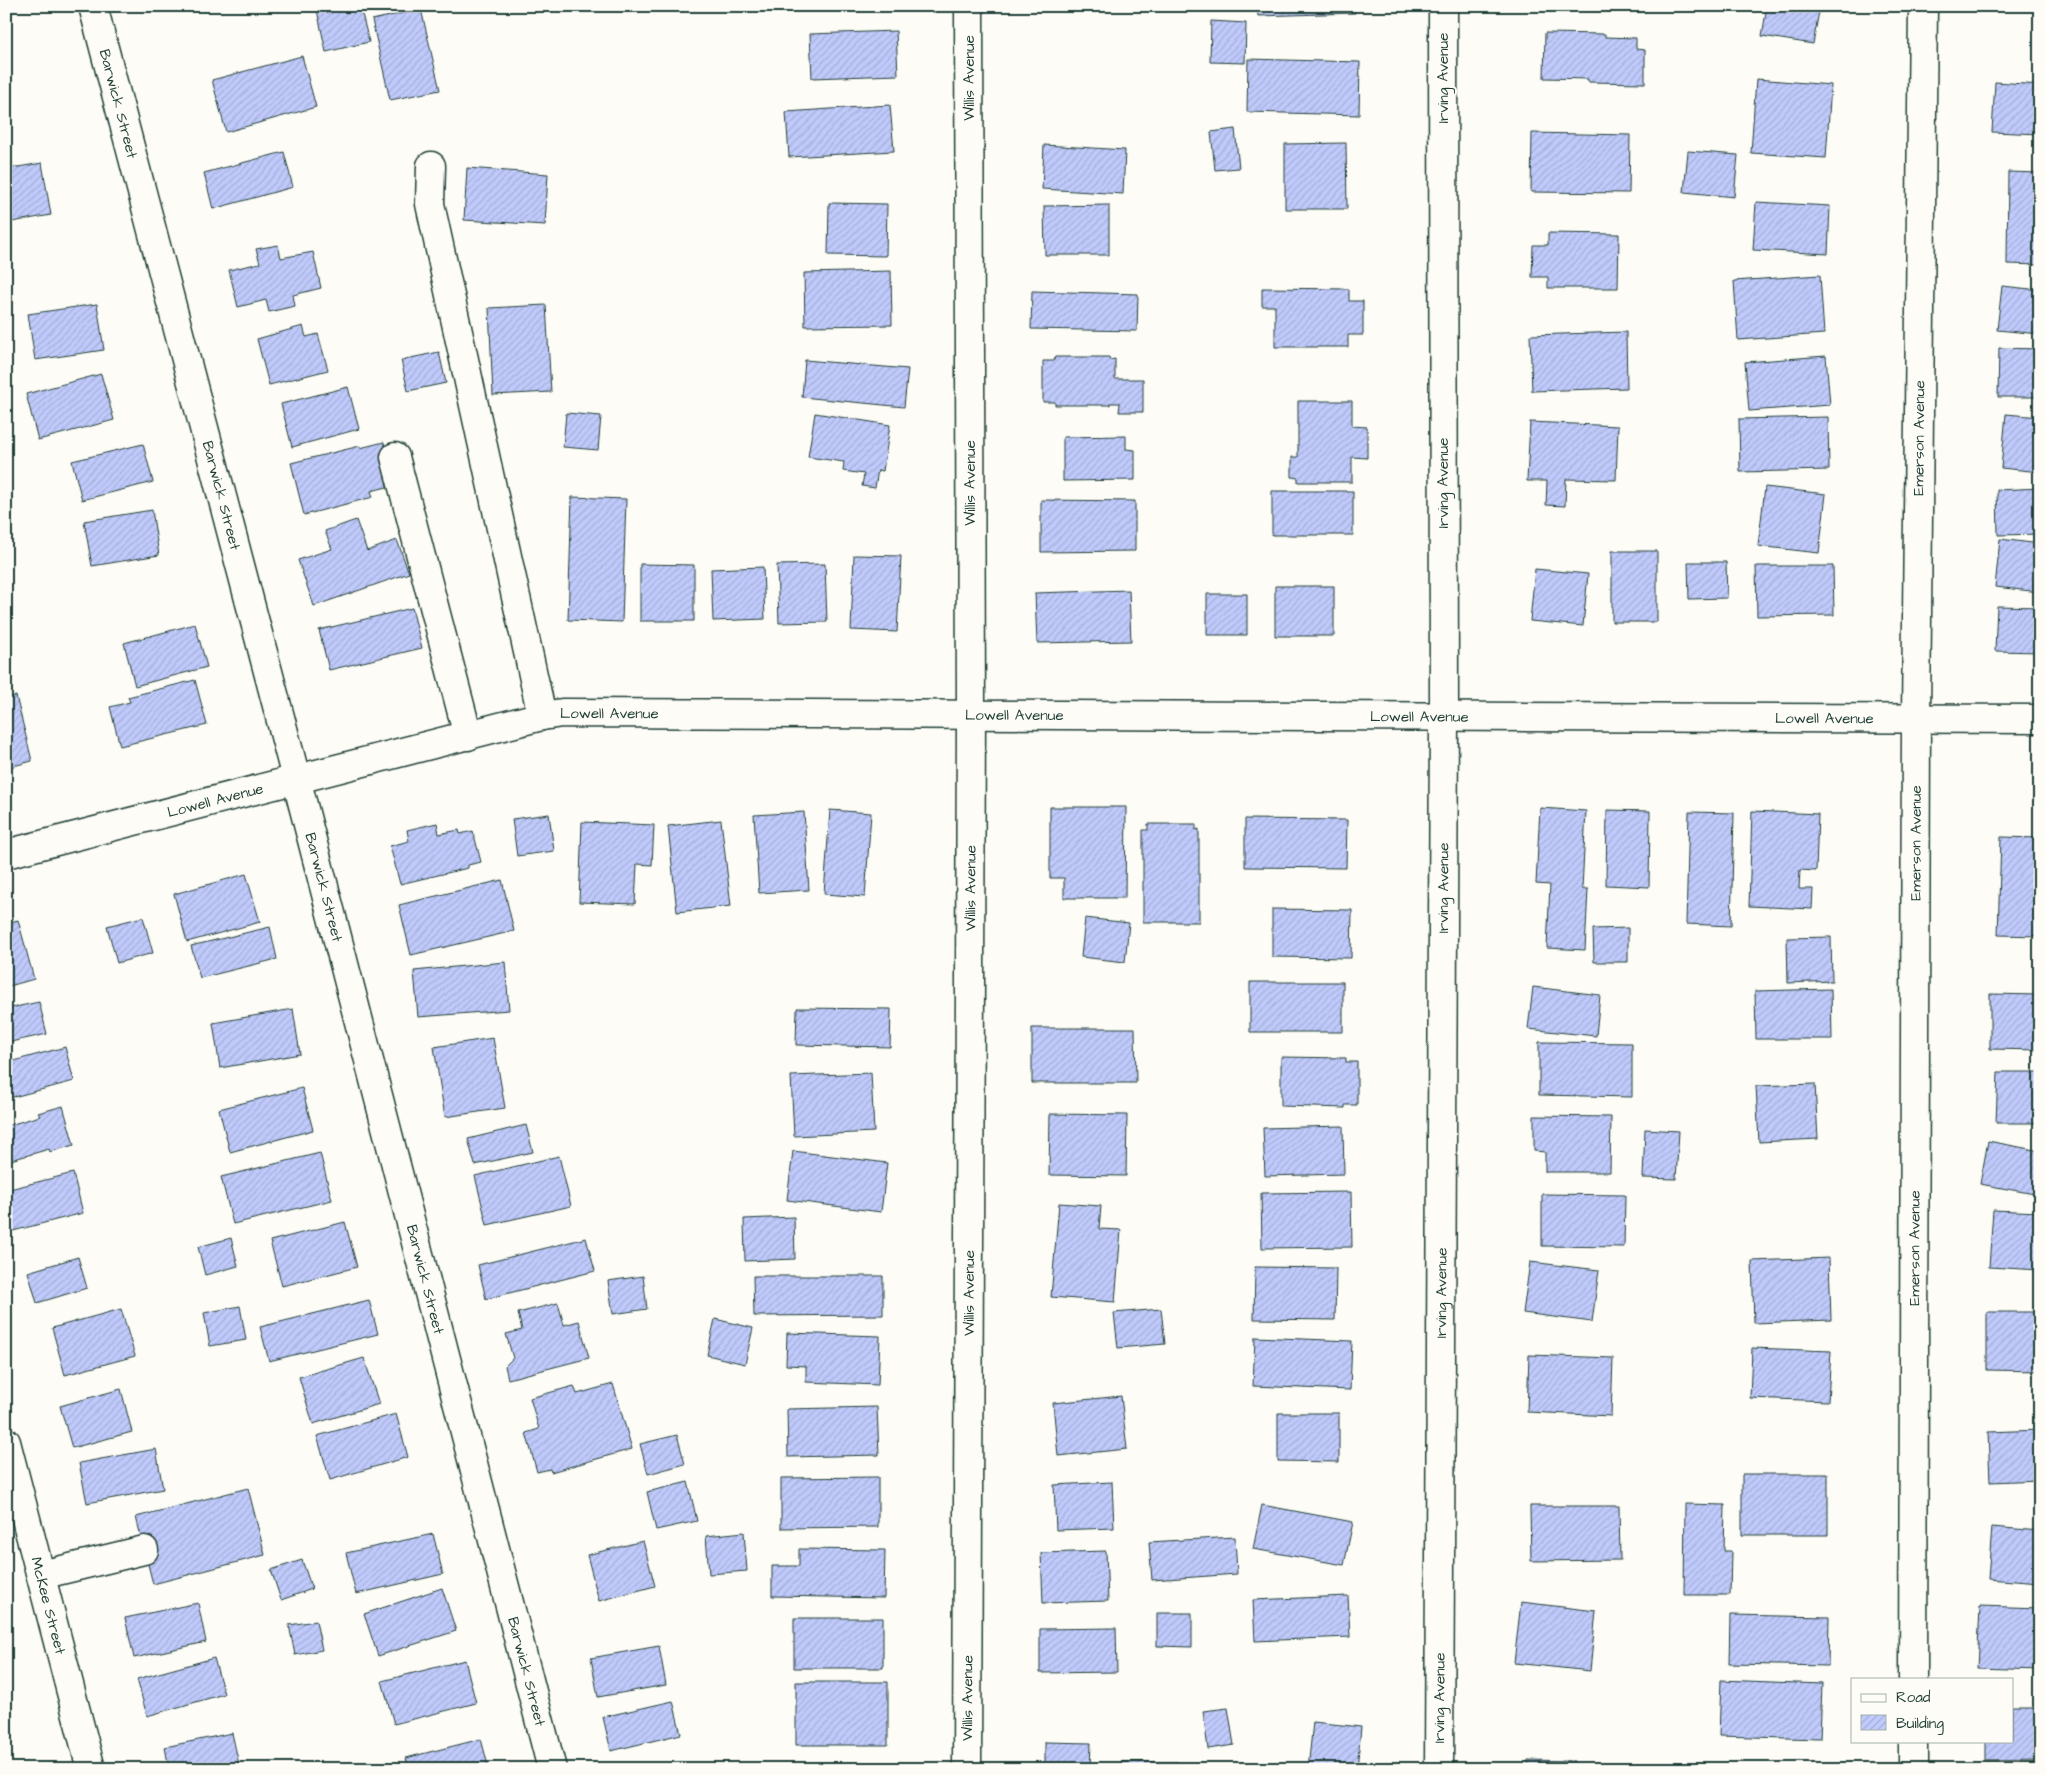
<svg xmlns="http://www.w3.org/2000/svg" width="2046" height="1775" font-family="'Architects Daughter',sans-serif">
<defs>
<pattern id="building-hatch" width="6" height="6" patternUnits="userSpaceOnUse" patternTransform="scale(1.25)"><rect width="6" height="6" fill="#c0cafb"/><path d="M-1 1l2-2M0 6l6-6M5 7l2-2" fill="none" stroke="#a5aed8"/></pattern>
</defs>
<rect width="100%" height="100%" fill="#fdfcf7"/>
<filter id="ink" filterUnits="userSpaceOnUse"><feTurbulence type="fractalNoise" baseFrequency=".02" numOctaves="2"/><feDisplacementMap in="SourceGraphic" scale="10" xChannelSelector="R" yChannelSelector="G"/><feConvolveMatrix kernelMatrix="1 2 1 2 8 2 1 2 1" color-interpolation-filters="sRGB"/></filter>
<g filter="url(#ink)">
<path fill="url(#building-hatch)" stroke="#1f3d34" d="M336,6H360L369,42L326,52L317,10Z
M1257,6H1354L1355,13L1258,16Z
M1552,6H1645V12L1572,10V7Z
M1767,6H1820L1813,44L1762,36Z
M421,9L440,90L390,100L372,20Z
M1211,21L1246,23L1245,63L1210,62Z
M896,31L898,75L812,78L810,34Z
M1545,33L1605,34V37L1636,38V49L1645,50V83L1588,82V79L1544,78Z
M302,56L316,107L226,132L212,80Z
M1248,59L1360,62L1359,115L1247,112Z
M1756,79L1831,85L1826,158L1751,153Z
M1995,82L2040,85V134L1992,132Z
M890,105L894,151L789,157L786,112Z
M1235,129L1239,168L1215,170L1211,132Z
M1532,133L1630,135L1629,193L1531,192Z
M1346,143L1347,209H1285V144Z
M1044,145L1125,150L1123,194L1042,189Z
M1688,151L1738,155L1734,197L1684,192Z
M284,152L293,187L213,209L204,173Z
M42,163L51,215L6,223V169Z
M467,168L548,174L545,225L464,220Z
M2008,172L2040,173V265L2007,264Z
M1756,202L1830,206L1828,254L1753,250Z
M829,203L887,204L886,256L828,255Z
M1109,205V255H1045L1044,206Z
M1548,233L1619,234L1618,288H1548V277H1532L1533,245H1548Z
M278,245L281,258L313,252L321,288L293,295L295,306L269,312L266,300L238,307L229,270L260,263L256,249Z
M891,271L892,325L805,326L804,273Z
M1820,275L1824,334L1738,340L1734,281Z
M2002,286L2040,290V334L1997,330Z
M1262,288L1349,289V301H1363V335H1348V347H1275V306H1262Z
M1032,291L1138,294L1137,331L1031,329Z
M97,304L104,350L35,360L28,314Z
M546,305L551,392L493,395L489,308Z
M303,326L306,337L318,334L328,370L269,385L257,339Z
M1626,332L1627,388L1532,391L1530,335Z
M1999,348L2040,349V397H1998Z
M439,352L446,383L408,391L401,360Z
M1826,356L1830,405L1749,411L1745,362Z
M1055,357H1109L1110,360L1115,359V379H1143V412H1119L1120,403H1110V405H1055V402H1043V361H1054Z
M805,360L908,369L904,407L802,397Z
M101,374L114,420L38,440L26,394Z
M348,387L359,429L292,447L281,404Z
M1298,401H1352V426L1367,427V458L1352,457V482H1298V478L1292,477V457H1298Z
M566,413L601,416L598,450L563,447Z
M815,413L890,425L883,471L878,470L875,488L862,486L864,474L843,471L844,462L808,457Z
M2006,414L2040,417V472L2001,468Z
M1828,417L1829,470L1740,472L1739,419Z
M1530,422L1618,426L1616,480L1566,479L1565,506L1546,505L1547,481H1527Z
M1126,436V449L1135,450V480L1063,481V437Z
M384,442L395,485L371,491L373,497L304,515L291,463L360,446V448Z
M143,444L153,482L82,500L72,461Z
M1765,487L1826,494L1819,553L1758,546Z
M2040,488V534L1998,535L1997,490Z
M1272,491H1353V535H1272Z
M572,497L626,499L622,622L568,620Z
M1041,500L1135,501V551L1041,552Z
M152,510L159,555L92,566L84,521Z
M356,520L367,551L397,540L409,573L314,606L298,560L332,549L325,531Z
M2000,539L2040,544V592L1995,587Z
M1612,551H1657V622H1612Z
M854,555L901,556L897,632L851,630Z
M1688,562H1726L1727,598L1689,599Z
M640,564L694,565V621H640Z
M825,564L827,622L779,623L777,565Z
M1756,566H1833L1834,615L1757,616Z
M763,567L765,619L713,621L711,569Z
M1535,569L1588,574L1583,626L1530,621Z
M1275,586H1334V636H1275Z
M1129,590L1131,641L1037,643L1035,593Z
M1207,594H1247V635H1207Z
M1997,606L2040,607V652L1995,651Z
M412,608L422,648L329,670L319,630Z
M195,624L207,667L135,686L124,643Z
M195,680L207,725L120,746L110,707L130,702L128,697Z
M16,696L32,761L6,768V698Z
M1050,807H1126L1125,898H1064V878H1050Z
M1540,808L1586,811L1582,889H1588L1585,950L1547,948L1550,885L1536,884Z
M830,810L871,813L865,897L824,894Z
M1607,810L1650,811L1649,887L1606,885Z
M1752,811L1818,814L1816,871L1800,870L1799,889H1813L1812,909L1749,906Z
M804,812L809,890L759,893L754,815Z
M1689,812L1734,813L1731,926L1686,924Z
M549,814L554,851L517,856L512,819Z
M1245,819L1347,820L1346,868L1245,867Z
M721,820L731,906L677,912L668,826Z
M582,822L654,825L652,865L637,864L635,904L579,902Z
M437,823L439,834L459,830L460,834L473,831L481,862L468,865V868L400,884L390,846L409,841L407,830Z
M1148,824H1196V830L1199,829V922H1143V830H1148Z
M2001,837L2040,838V936L1998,935Z
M246,874L260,922L187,942L174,894Z
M502,880L514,931L411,955L399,905Z
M1272,909L1352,910L1351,958L1272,957Z
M143,917L153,953L117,963L107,926Z
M1085,918L1129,923L1125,962L1081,957Z
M18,920L34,979L6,987V923Z
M270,927L277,959L200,978L191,946Z
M1628,928V962H1594L1593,929Z
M1831,937L1832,981L1788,983L1787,938Z
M505,962L509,1010L418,1017L414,971Z
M1250,982H1343V1032H1250Z
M1533,987L1600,995L1596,1036L1528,1029Z
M1831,989L1832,1039H1756L1755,991Z
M1990,994L2040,995V1050L1990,1049Z
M39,1002L47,1034L6,1043V1009Z
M797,1008L891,1009L890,1047L796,1045Z
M293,1009L300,1054L220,1068L213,1023Z
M1032,1028H1135L1136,1083H1032Z
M493,1038L505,1108L445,1117L434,1047Z
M1539,1042L1632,1043V1097L1539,1095Z
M65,1047L74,1081L6,1099V1063Z
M1281,1057L1346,1058V1062H1357V1105H1345V1108L1281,1106Z
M1998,1072H2040V1123H1996Z
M871,1073L874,1132L794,1136L791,1076Z
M1815,1084L1818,1139L1759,1142L1756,1086Z
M302,1088L313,1130L230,1152L219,1109Z
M63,1106L74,1145L50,1152L49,1149L11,1160L6,1145V1126L40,1116L38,1113Z
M1050,1114L1127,1115L1126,1176L1049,1175Z
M1534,1116L1611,1117L1610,1172H1545V1152L1534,1151Z
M526,1125L533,1152L475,1165L468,1139Z
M1343,1126L1344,1174L1265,1176L1263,1128Z
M1645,1129L1679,1131L1676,1179L1643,1178Z
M1988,1141L2040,1151V1195L1980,1184Z
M793,1151L887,1163L881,1212L787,1200Z
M320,1153L332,1200L233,1224L221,1177Z
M559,1156L571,1206L487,1225L475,1176Z
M73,1173L83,1213L13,1231L6,1205V1190Z
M1351,1192L1352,1247L1262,1248L1261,1193Z
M1542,1194L1625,1195L1624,1247L1542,1246Z
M1059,1203L1101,1206L1099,1229L1121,1230L1115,1302L1051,1297Z
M1993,1210L2040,1212V1270L1989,1267Z
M794,1217L795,1259L745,1261L744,1219Z
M345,1222L357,1267L282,1286L270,1241Z
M231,1238L238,1266L205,1275L198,1247Z
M586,1238L595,1271L486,1299L478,1265Z
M78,1257L87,1288L37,1303L28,1272Z
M1829,1258L1831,1320L1754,1323L1752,1261Z
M1530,1262L1599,1270L1592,1322L1523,1313Z
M1255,1267L1336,1268L1335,1320L1254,1319Z
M643,1276L647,1309L613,1314L608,1281Z
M753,1276H883V1315L754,1316Z
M369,1300L378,1334L269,1361L260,1327Z
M558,1303L564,1325L579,1321L589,1358L508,1379L505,1366L513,1358L506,1334L522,1330L518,1313Z
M240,1306L246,1340L210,1346L204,1313Z
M121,1309L135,1356L65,1375L52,1328Z
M1161,1309L1165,1344L1118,1348L1114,1313Z
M1987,1312H2040V1371L1987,1370Z
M715,1319L753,1328L745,1364L707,1355Z
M787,1333L880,1336L878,1385L806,1382V1366L786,1365Z
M1255,1337L1352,1341L1350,1390L1253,1386Z
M1752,1348L1831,1351L1828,1401L1750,1398Z
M1529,1355L1613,1358L1611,1416L1527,1412Z
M364,1358L379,1404L313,1424L299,1377Z
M613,1384L632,1449L551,1472L550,1469L537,1472L526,1433L539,1429L530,1398L574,1386L577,1394Z
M121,1389L132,1432L72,1448L60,1406Z
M1121,1396L1127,1449L1058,1456L1053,1403Z
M877,1407L879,1455L788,1457L787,1409Z
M1278,1413H1339V1462L1278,1461Z
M396,1414L408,1457L330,1480L317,1436Z
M2040,1430V1480L1990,1482L1988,1432Z
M677,1435L685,1464L648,1474L640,1444Z
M156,1449L163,1489L87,1503L79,1463Z
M1742,1474H1828V1535H1742Z
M878,1477V1527L781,1528V1478Z
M688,1482L697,1521L656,1530L647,1492Z
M1112,1482L1114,1528L1056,1530L1054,1485Z
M248,1488L265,1555L153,1584L136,1517Z
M1685,1504L1725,1505L1724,1551H1731L1730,1595H1684Z
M1262,1505L1353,1522L1344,1565L1253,1549Z
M1530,1506H1619L1620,1560L1531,1561Z
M1992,1527L2040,1531V1583L1988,1579Z
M744,1532L747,1571L709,1574L706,1536Z
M433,1534L443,1574L356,1594L346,1553Z
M1235,1537L1237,1574L1152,1580L1149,1542Z
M643,1541L655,1586L599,1601L587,1555Z
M799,1549L885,1550L884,1598L772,1596V1566H799Z
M1106,1551L1108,1601L1043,1603L1041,1553Z
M302,1560L312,1589L281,1600L271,1570Z
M442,1588L456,1631L378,1656L364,1614Z
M1348,1596L1350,1637L1255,1641L1253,1600Z
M1521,1602L1596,1611L1590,1671L1514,1663Z
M198,1603L206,1642L134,1658L125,1618Z
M1980,1606L2040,1608V1670L1977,1668Z
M1157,1613H1192V1647L1157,1646Z
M1730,1615L1829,1617L1828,1666L1729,1664Z
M794,1618H883V1668H794Z
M316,1621L322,1650L295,1655L289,1625Z
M1116,1628L1117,1672L1040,1673V1629Z
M659,1646L666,1685L598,1697L591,1658Z
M214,1658L224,1694L147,1716L137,1679Z
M465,1660L476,1703L394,1724L382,1681Z
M6,1674L11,1692L6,1693Z
M1721,1680L1822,1684L1820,1739L1719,1736Z
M796,1682H888V1745H796Z
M673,1701L681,1734L611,1751L603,1717Z
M1228,1708L1234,1745L1208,1749L1203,1711Z
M2012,1708H2040V1760L1986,1761V1741H2012Z
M1313,1722L1361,1727L1357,1769H1308Z
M232,1733L240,1769H169L165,1747Z
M481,1739L489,1769H409L406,1758Z
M1045,1742L1091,1743L1090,1769H1045Z
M1528,1760L1574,1761V1769H1528Z
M1122,1762H1178V1769H1122Z
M821,1763L884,1767V1769H821Z
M1239,1764L1285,1765V1769H1239Z"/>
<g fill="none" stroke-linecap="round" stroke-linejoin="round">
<defs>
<g id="minor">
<path id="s1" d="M93,6L296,778L552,1769"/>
<path d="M431,166L430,204L542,716"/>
<path d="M395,457L468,736"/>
<path id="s2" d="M6,854L542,716L562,713L2040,719"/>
<path id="s3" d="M6,1442L91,1769"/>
<path d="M41,1575L144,1550"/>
<path id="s4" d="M1913,1679L1916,718L1923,6"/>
<path id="s5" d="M967,1769L971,714L969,6"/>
<path id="s6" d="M1439,1769L1444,717L1443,6"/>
<path d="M1913,1769V1741"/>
</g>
</defs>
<use href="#minor" stroke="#1f3d34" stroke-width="31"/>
<use href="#minor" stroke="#fdfcf7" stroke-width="28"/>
</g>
</g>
<g text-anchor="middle" stroke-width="4" stroke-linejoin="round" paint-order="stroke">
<g font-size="15" fill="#1f3d34" stroke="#fdfcf7">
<text transform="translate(969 78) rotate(-90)" y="5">Willis Avenue</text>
<text transform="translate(1443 78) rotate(-90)" y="5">Irving Avenue</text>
<text dy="5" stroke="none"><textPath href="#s1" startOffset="101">Barwick Street</textPath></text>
<text dy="5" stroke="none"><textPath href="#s4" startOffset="1241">Emerson Avenue</textPath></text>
<text transform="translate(970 483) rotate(-90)" y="5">Willis Avenue</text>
<text transform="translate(1443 483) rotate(-90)" y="5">Irving Avenue</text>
<text dy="5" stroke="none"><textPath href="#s1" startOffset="506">Barwick Street</textPath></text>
<text dy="5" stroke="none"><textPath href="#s2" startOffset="621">Lowell Avenue</textPath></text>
<text dy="5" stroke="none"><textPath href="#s2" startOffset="1026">Lowell Avenue</textPath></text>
<text dy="5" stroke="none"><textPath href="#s2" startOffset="1431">Lowell Avenue</textPath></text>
<text dy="5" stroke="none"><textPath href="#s2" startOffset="1836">Lowell Avenue</textPath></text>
<text dy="5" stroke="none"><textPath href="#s2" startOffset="216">Lowell Avenue</textPath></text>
<text dy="5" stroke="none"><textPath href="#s4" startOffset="836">Emerson Avenue</textPath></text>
<text dy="5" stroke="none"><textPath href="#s1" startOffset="911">Barwick Street</textPath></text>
<text dy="5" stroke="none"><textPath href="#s5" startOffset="881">Willis Avenue</textPath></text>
<text dy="5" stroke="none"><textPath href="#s6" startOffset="881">Irving Avenue</textPath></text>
<text dy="5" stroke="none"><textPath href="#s4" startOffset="431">Emerson Avenue</textPath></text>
<text dy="5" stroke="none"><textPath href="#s1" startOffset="1316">Barwick Street</textPath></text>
<text dy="5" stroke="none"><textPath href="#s5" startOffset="476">Willis Avenue</textPath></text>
<text dy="5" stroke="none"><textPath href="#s6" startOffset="476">Irving Avenue</textPath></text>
<text dy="5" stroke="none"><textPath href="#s3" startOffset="169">McKee Street</textPath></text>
<text dy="5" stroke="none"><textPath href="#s1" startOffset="1721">Barwick Street</textPath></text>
<text dy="5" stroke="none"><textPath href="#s5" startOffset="71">Willis Avenue</textPath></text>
<text dy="5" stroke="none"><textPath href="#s6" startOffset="71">Irving Avenue</textPath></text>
</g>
</g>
<rect width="2046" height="1775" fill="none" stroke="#fdfcf7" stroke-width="25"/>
<rect x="12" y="12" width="2021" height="1750" fill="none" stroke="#1f3d34" stroke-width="2" filter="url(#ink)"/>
<rect x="1851" y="1678" width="162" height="65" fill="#fdfcf7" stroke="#a4b0a9"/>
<rect x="1861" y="1694" width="25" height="8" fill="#fdfcf7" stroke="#a4b0a9"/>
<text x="1896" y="1702" font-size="15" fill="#1f3d34">Road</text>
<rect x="1861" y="1715" width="25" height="15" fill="url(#building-hatch)" stroke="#a4b0a9"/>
<text x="1896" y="1728" font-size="15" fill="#1f3d34">Building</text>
</svg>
